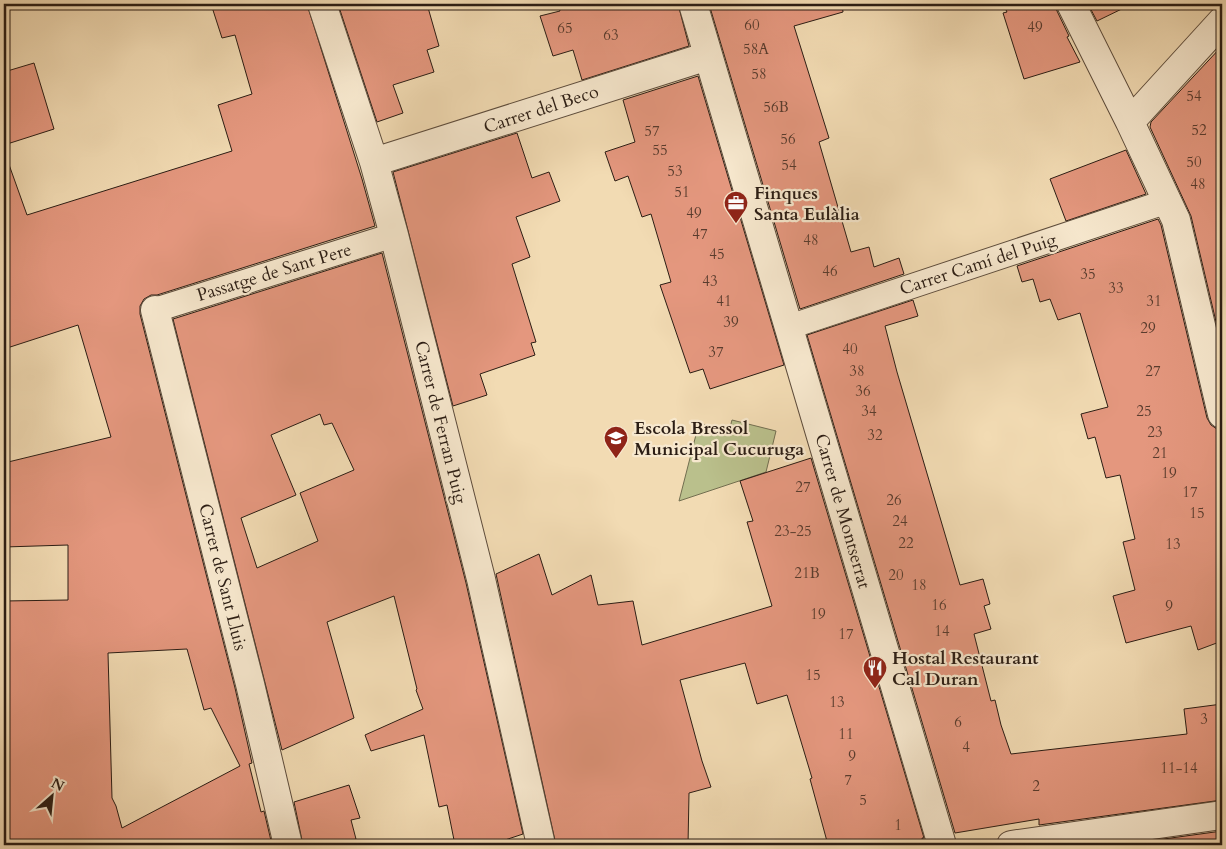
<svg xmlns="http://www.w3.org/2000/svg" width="1226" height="849" font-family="Cardo,serif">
<rect width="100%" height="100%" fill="#f2dbb3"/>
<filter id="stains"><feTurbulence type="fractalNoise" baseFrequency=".004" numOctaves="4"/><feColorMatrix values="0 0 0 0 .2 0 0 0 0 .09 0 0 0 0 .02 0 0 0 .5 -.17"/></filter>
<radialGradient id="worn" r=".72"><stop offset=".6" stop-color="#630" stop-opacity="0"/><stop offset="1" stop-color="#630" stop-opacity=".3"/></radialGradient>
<path fill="#bac08c" stroke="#726e50" d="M732,420L776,431L766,472L679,501L699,423L729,431Z"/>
<path fill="#e4977e" stroke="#2b1d14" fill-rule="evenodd" d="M211,4H307L362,179L375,226L157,295H151L144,299L140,306V314L235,688L252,763L249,764L261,812L264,811L272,845H5L4,601L68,600V545L4,547V463L111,437L78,325L4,349V160L7,159L27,215L232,151L218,105L252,94L235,35L222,38ZM187,649L204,710L211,708L240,766L122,828L116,806L112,798L108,653Z
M338,4H427L439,46L427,50L434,72L393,85L403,113L377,122Z
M558,4H678L689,46L582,80L573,50L553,56L540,16L560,11Z
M709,4H842L843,12L794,26L829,138L819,142L851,252L869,247L874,267L899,258L904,274L800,309Z
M1003,4H1055L1057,11L1069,36L1067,37L1080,62L1024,79L1003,13L1007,12Z
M1088,4H1132L1097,21Z
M1222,46V347L1191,216L1150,127L1151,122Z
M34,63L54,129L4,145V72Z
M698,76L784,365L710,389L703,369L690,373L660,285L671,282L651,214L642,217L628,176L615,181L605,152L635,142L623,100Z
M517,133L532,178L549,172L560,201L516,217L530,257L512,264L536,342L531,343L535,355L480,374L487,395L453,406L393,172Z
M1126,150L1146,194L1066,221L1050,179Z
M1158,219L1161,225L1207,418L1211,425L1217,429H1222V641L1198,650L1191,626L1126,643L1113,596L1135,590L1123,542L1135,539L1120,475L1106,478L1095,437L1088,439L1081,414L1108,407L1080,313L1058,320L1050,299L1040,302L1033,279L1022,282L1017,266Z
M382,253L466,583L523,834L490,845H455L447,805L439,807L424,735L371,751L365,735L423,709L416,690L417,689L394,596L327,622L354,718L282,750L173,319ZM320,414L324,425L332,423L354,470L300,493L318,541L257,568L241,518L296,495L271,435Z
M913,300L918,316L885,326L897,372L960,585L983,579L990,604L984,606L991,629L974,634L991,701L995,700L1001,725L1011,754L1187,734L1184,709L1222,704V800L1039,825V819L955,833L807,335Z
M811,458L924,838H922L924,845H828L810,779L812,778L787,695L757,704L745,663L680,680L702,761L711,787L689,793L688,845H556L496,574L539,554L552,595L591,575L598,605L633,601L642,645L772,606L747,522L753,521L740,481Z
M349,785L360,818L351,820L356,839L336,845H303L294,802Z
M1222,831V845H1120Z"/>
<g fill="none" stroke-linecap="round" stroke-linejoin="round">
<defs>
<path id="pedestrian" d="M155,310L394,235
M789,327L1168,201"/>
<path id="minor" d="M322,4L374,162L394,235L481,579L541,845
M693,4L942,845
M1071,4L1130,122L1176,220L1222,414
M1130,122L1222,21
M374,162L708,56
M155,310L250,684L288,845
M1011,845L1222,815"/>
</defs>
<use href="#pedestrian" stroke="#5d4c3c" stroke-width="26"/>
<use href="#minor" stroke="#5d4c3c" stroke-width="30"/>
<use href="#pedestrian" stroke="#f7e8ce" stroke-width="24"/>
<use href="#minor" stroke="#f7e8ce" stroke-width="28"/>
</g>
<defs>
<symbol id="office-pin" viewBox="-11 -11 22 30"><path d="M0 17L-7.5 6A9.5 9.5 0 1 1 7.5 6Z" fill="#8f2418" stroke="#f7e8ce"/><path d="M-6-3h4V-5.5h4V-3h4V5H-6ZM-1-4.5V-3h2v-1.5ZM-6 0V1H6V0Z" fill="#fff"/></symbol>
<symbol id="school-pin" viewBox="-11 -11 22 30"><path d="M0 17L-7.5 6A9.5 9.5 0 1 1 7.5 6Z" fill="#8f2418" stroke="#f7e8ce"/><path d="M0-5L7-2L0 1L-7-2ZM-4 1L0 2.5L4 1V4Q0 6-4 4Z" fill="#fff"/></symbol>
<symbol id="restaurant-pin" viewBox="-11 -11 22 30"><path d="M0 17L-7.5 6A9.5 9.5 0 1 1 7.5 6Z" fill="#8f2418" stroke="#f7e8ce"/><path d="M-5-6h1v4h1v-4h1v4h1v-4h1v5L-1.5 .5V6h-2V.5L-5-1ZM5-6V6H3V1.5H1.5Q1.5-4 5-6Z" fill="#fff"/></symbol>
</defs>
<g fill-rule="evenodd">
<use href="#office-pin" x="722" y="189" width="28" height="38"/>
<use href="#school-pin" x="602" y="424" width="28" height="38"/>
<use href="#restaurant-pin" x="861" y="654" width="28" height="38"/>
</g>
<g text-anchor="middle" stroke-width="4.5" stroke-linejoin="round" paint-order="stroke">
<g font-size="15" fill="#593c2e">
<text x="752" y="30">60</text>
<text x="1035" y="32">49</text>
<text x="565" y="33">65</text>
<text x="611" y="40">63</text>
<text x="756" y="54">58A</text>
<text x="759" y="79">58</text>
<text x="1194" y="101">54</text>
<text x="776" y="112">56B</text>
<text x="1199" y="135">52</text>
<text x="652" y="136">57</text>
<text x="788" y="144">56</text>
<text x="660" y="155">55</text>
<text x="1194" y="167">50</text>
<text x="789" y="170">54</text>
<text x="675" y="176">53</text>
<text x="1198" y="189">48</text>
<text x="682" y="197">51</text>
<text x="694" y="218">49</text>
<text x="700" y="239">47</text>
<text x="811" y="245">48</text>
<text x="717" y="259">45</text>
<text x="830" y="276">46</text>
<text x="1088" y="279">35</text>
<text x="710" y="286">43</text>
<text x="1116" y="293">33</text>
<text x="724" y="306">41</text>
<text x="1154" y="306">31</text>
<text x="731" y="327">39</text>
<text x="1148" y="333">29</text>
<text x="850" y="354">40</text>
<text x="716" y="357">37</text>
<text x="857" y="376">38</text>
<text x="1153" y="376">27</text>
<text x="863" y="396">36</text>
<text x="869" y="416">34</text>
<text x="1144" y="416">25</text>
<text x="1155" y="437">23</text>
<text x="875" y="440">32</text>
<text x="1160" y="458">21</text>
<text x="1169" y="478">19</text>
<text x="803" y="492">27</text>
<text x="1190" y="497">17</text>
<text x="894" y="505">26</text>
<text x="1197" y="518">15</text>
<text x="900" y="526">24</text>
<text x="793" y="536">23-25</text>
<text x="906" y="548">22</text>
<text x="1173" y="549">13</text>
<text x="807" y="578">21B</text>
<text x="896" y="580">20</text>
<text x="919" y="590">18</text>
<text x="939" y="610">16</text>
<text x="1169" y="611">9</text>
<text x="818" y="619">19</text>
<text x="942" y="636">14</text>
<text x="846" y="639">17</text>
<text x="813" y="680">15</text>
<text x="837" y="707">13</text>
<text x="1204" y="724">3</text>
<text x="958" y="727">6</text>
<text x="846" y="739">11</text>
<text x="966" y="752">4</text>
<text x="852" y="761">9</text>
<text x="1179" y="773">11-14</text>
<text x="848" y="785">7</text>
<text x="1036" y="791">2</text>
<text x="863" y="805">5</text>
<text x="898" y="830">1</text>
</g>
<g font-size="18" fill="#2b1d14" stroke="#f7e8ce">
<text transform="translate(541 109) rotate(-18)" y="6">Carrer del Beco</text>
<text transform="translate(978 264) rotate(-18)" y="6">Carrer Camí del Puig</text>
<text transform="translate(274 272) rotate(-17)" y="6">Passatge de Sant Pere</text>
<text transform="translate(441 422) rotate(76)" y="6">Carrer de Ferran Puig</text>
<text transform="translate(843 511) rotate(74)" y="6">Carrer de Montserrat</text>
<text transform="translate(223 577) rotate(76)" y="6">Carrer de Sant Lluis</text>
</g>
<g font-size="18" font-weight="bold" fill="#2b1d14" stroke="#f7e8ce" text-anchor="start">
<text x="754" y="199">Finques<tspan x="754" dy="21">Santa Eulàlia</tspan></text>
<text x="634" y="434">Escola Bressol<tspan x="634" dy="21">Municipal Cucuruga</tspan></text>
<text x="892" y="664">Hostal Restaurant<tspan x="892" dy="21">Cal Duran</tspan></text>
</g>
</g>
<rect width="1226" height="849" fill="none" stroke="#f2dbb3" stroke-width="20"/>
<rect x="5" y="5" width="1216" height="839" fill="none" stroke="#2b1d14" stroke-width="2.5"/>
<rect x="10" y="10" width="1206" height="829" fill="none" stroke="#2b1d14"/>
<g transform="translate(52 796) rotate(27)" stroke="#f7e8ce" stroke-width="4" paint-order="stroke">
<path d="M0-4L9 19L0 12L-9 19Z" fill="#2b1d14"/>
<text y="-8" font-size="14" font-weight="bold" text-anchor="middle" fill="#2b1d14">N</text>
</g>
<rect width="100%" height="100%" filter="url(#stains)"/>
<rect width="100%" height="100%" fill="url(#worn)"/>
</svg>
